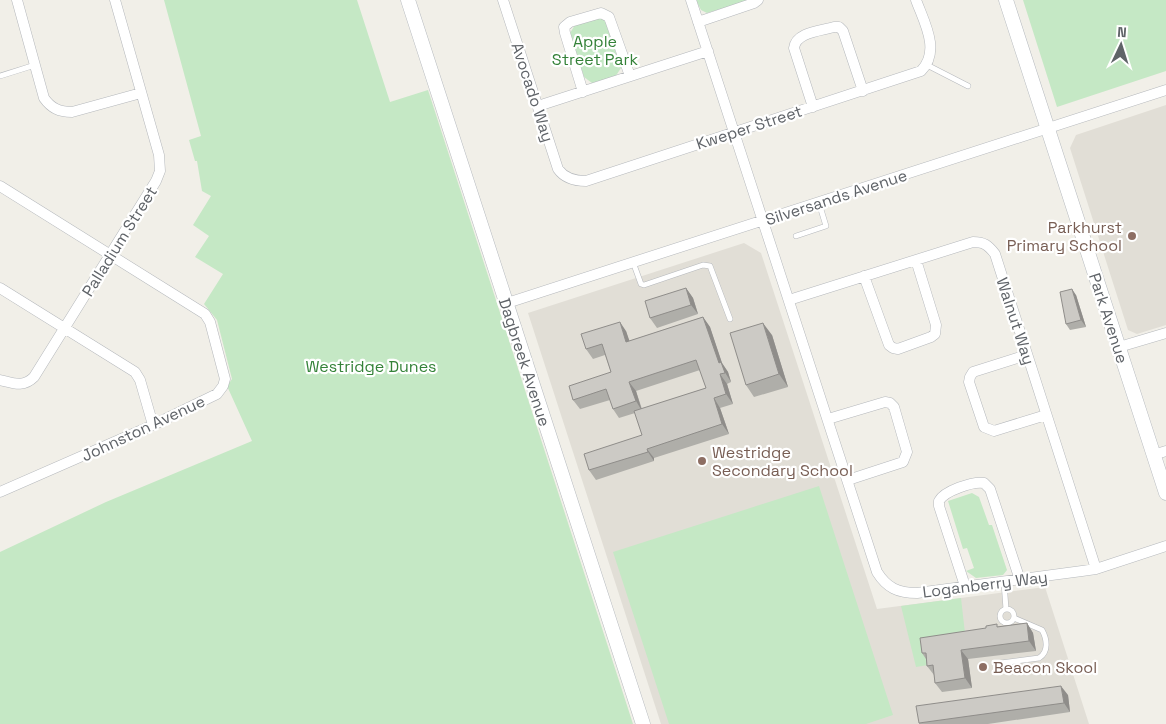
<svg xmlns="http://www.w3.org/2000/svg" width="1166" height="724" font-family="'Space Grotesk',sans-serif">
<rect width="100%" height="100%" fill="#f1efe8"/>
<path fill="#e1ded6" d="M1166,105V325L1137,334L1128,330L1070,148L1076,135Z
M744,243L761,253L877,609L1045,587L1089,724H661L528,313Z"/>
<path fill="#c5e8c5" d="M164,0H357L390,102L428,90L633,724H0V552L106,502L252,441L227,386L232,379L217,320L204,304L223,274L195,257L209,236L193,225L211,196L202,191L197,161H195L189,140L201,136Z
M696,0H751L707,13L701,10Z
M1023,0H1166V71L1057,107Z
M600,18L605,20L621,68L615,77L592,83L584,77L570,33L575,25Z
M819,486L893,715L866,724H669L613,552Z
M972,493L979,497L989,525H992L1007,570L1003,575L976,578L966,571L974,568L967,548L963,549L948,501Z
M961,598L966,642L934,664L916,667L901,606Z"/>
<g fill="none" stroke-linecap="round" stroke-linejoin="round">
<defs>
<path id="lane" d="M927,65L968,86
M0,76L35,65
M796,236L826,226L819,203
M633,262L641,284L644,285L703,265L710,266L730,319
M1004,582L1006,609
M1000 616a7 7 0 1 1 14 0a7 7 0 1 1-14 0Z
M1001,663L1039,658C1049,652 1047,639 1042,630L1014,618"/>
<path id="street" d="M17,0L44,98C51,108 59,112 72,112L141,93
M503,0L558,169C565,179 575,181 586,181L921,71C941,51 924,22 916,0
M691,0L877,572C887,588 898,593 917,593L1082,571L1096,569L1166,546
M698,22L754,3L758,0
M583,92L565,33L564,27L570,22L601,13L609,17L630,76
M538,106L708,51
M813,107L794,48C796,32 821,31 834,27H839L843,31L863,91
M0,186L205,314L210,322L225,379L223,386L217,394L153,425L0,492
M864,276L889,345L893,348L898,349L931,337L935,334L936,325L916,260
M0,288L135,372L140,380L153,425
M789,300L973,242C984,242 988,245 995,254L1096,569
M507,303L1166,90
M1119,347L1166,333
M1027,355L973,372L970,377L969,382L984,427L994,431L1046,415
M0,380C13,383 23,388 34,377L156,181L160,171L159,155L115,0
M828,419L885,402L890,403L894,407L907,452L903,462L848,480
M1153,455L1166,451
M965,586L939,506V501C944,491 973,481 984,483L990,489L1020,580"/>
<path id="secondary" d="M408,0L643,724
M1006,0L1166,493"/>
</defs>
<use href="#lane" stroke="#b5b8bc" stroke-width="6"/>
<use href="#street" stroke="#b5b8bc" stroke-width="11"/>
<use href="#secondary" stroke="#b6babf" stroke-width="15"/>
<use href="#lane" stroke="#fff" stroke-width="5"/>
<use href="#street" stroke="#fff" stroke-width="10"/>
<use href="#secondary" stroke="#fff" stroke-width="14"/>
</g>
<path fill="#afaea9" fill-rule="evenodd" d="M686,288L693,298L698,314L657,328L650,318Z
M1076,295L1086,327L1070,330L1066,324Z
M703,317L710,327L722,363L728,372L731,382L727,384L733,404L720,408L729,434L654,458V461L596,480L589,470L642,435L635,413L619,418L613,409L610,400L580,409L573,400L611,372L605,355L593,359L586,349L626,331L629,341ZM700,370L706,388L642,409L636,391Z
M772,335L788,387L754,397L746,385Z
M1027,623L1033,633L1036,651L968,659L972,688L942,692L935,683L934,675L927,666L926,659L922,653L986,628Z
M1068,695L1070,712L988,724H919V723Z"/>
<path fill="#8f8d8a" d="M686,288L693,298L698,314L691,305Z
M1072,289L1076,295L1086,327L1081,320Z
M703,317L710,327L722,363L728,372L731,382L719,363Z
M620,322L626,331L633,351L626,342Z
M763,323L772,335L788,387L779,374Z
M720,374L727,384L733,404L726,394Z
M629,382L636,391L642,411L636,401Z
M714,398L720,408L729,434L722,424Z
M647,449L654,458V461L648,452Z
M1027,623L1033,633L1036,651L1029,641Z
M961,650L968,659L972,688L965,678Z
M1061,686L1068,695L1070,712L1064,703Z"/>
<path fill="#cccac5" stroke="#8f8d8a" d="M686,288L691,305L650,318L645,301Z
M1072,289L1081,320L1066,324L1060,292Z
M703,317L719,363L721,362L725,373L720,374L726,394L714,398L722,424L647,449L648,452L589,470L584,454L642,435L634,411L706,388L696,360L629,382L636,401L613,409L606,389L573,400L569,386L611,372L602,344L586,349L581,334L620,322L626,342Z
M763,323L779,374L746,385L730,333Z
M1027,623L1029,641L961,650L965,678L935,683L933,665L927,666L926,653H922L920,638L986,628V626L997,624V627Z
M1061,686L1064,703L919,723L916,706Z"/>
<g fill="#8d6e63" stroke="#fff" stroke-width="2">
<circle cx="1132" cy="236" r="5"/>
<circle cx="702" cy="461" r="5"/>
<circle cx="983" cy="667" r="5"/>
</g>
<g text-anchor="middle" stroke-width="4.5" stroke-linejoin="round" paint-order="stroke">
<g font-size="16" fill="#348238" stroke="#fff">
<text x="595" y="47">Apple<tspan x="595" dy="18">Street Park</tspan></text>
<text x="371" y="372">Westridge Dunes</text>
</g>
<g font-size="16" fill="#5f6368" stroke="#fff">
<text transform="translate(533 92) rotate(72)" y="6">Avocado Way</text>
<text transform="translate(749 127) rotate(-18)" y="6">Kweper Street</text>
<text transform="translate(836 197) rotate(-18)" y="6">Silversands Avenue</text>
<text transform="translate(119 241) rotate(-58)" y="6">Palladium Street</text>
<text transform="translate(1109 318) rotate(72)" y="6">Park Avenue</text>
<text transform="translate(1016 321) rotate(72)" y="6">Walnut Way</text>
<text transform="translate(525 362) rotate(72)" y="6">Dagbreek Avenue</text>
<text transform="translate(143 428) rotate(-25)" y="6">Johnston Avenue</text>
<text transform="translate(985 584) rotate(-7)" y="6">Loganberry Way</text>
</g>
<g font-size="16" fill="#785e54" stroke="#fff" text-anchor="start">
<text x="1122" y="233" text-anchor="end">Parkhurst<tspan x="1122" dy="18">Primary School</tspan></text>
<text x="712" y="458">Westridge<tspan x="712" dy="18">Secondary School</tspan></text>
<text x="993" y="673">Beacon Skool</text>
</g>
</g>
<g transform="translate(1121 45) rotate(4)" stroke="#ffffff" stroke-width="4" paint-order="stroke">
<path d="M0-4L9 19L0 12L-9 19Z" fill="#5f6368"/>
<text y="-8" font-size="14" font-weight="bold" text-anchor="middle" fill="#5f6368">N</text>
</g>
</svg>
